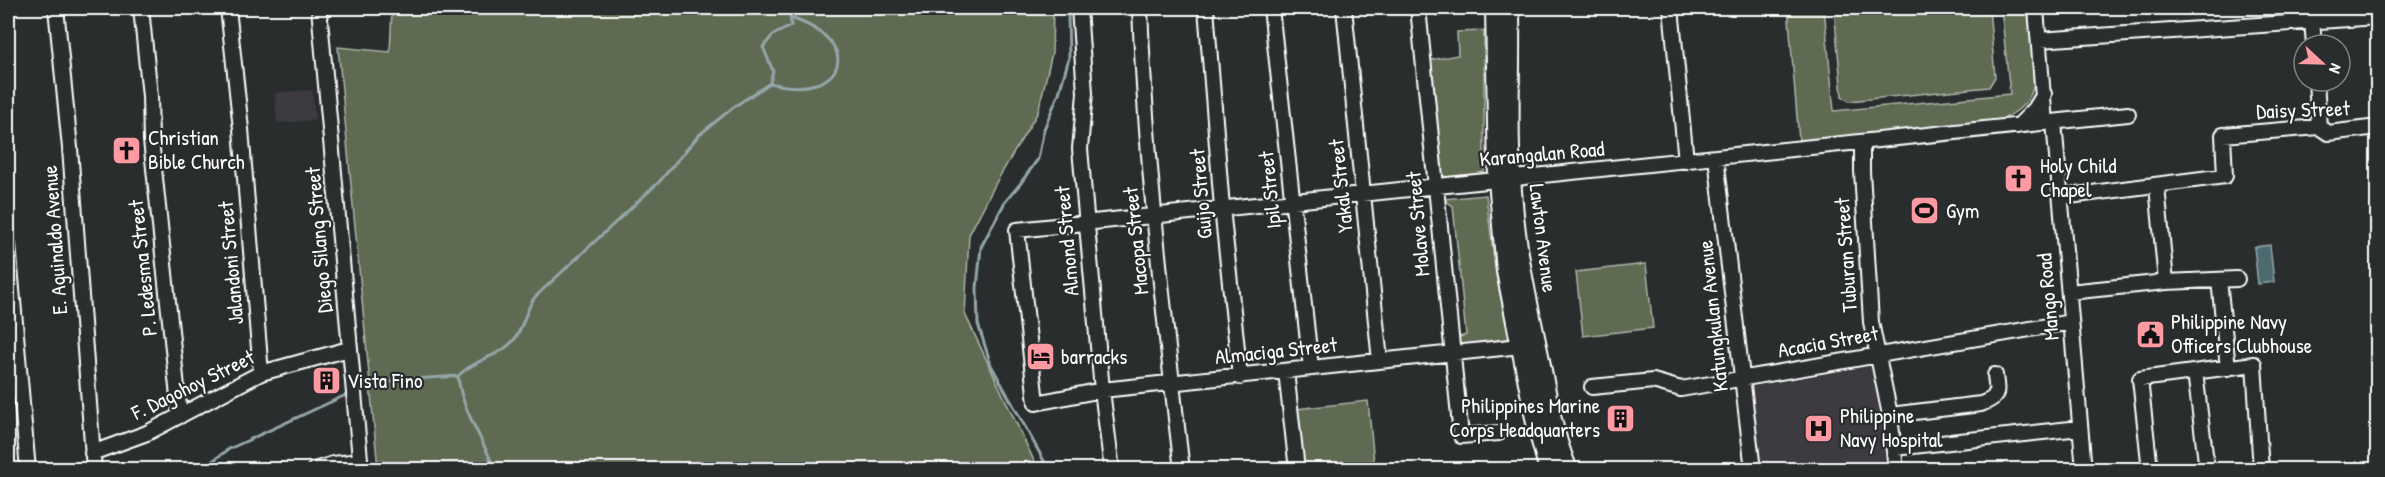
<svg xmlns="http://www.w3.org/2000/svg" width="2385" height="477" font-family="'Patrick Hand',sans-serif">
<rect width="100%" height="100%" fill="#2a2d2e"/>
<filter id="ink" filterUnits="userSpaceOnUse"><feTurbulence type="fractalNoise" baseFrequency=".0167" numOctaves="2"/><feDisplacementMap in="SourceGraphic" scale="12" xChannelSelector="R" yChannelSelector="G"/><feConvolveMatrix kernelMatrix="1 2 1 2 8 2 1 2 1" color-interpolation-filters="sRGB"/></filter>
<g filter="url(#ink)">
<path fill="#3d3b3f" d="M312,90L315,120L277,123L275,93Z
M1874,366L1886,469H1761L1752,387Z"/>
<path fill="#5f6b53" stroke="#afb5a9" stroke-width="1.5" d="M392,8H1053L1052,53L1038,112L998,179L969,235L965,314L1038,469H378L338,47L390,52Z
M1435,8H1474V13L1436,16Z
M1788,8H1824L1834,111L2010,94L2001,8H2030C2032,27 2039,76 2031,94C2024,108 2012,115 1998,121L1799,141Z
M1834,8H1989L1995,77L1989,87L1849,101L1842,96Z
M1484,31V173L1446,177L1440,174L1430,60L1458,55L1457,32Z
M1486,195L1496,275L1510,339L1463,345L1457,342L1456,338L1466,335L1453,206L1443,199Z
M1646,264L1653,328L1583,336L1576,272Z
M1368,401L1374,463L1339,469H1304L1296,409Z"/>
<path fill="#4d6a70" stroke="#94a6a9" stroke-width="1.5" d="M2270,245L2274,282L2258,284L2254,247Z"/>
<g fill="none" stroke-linecap="round" stroke-linejoin="round">
<path stroke="#94a6a9" stroke-width="3" d="M770,83C844,102 867,42 790,18
M369,387L399,380L458,376
M200,470L229,449L348,394
M495,470C483,439 461,409 458,376C475,359 501,356 514,340C524,327 525,310 535,297L659,182L699,135L735,106L770,83L773,71L763,47L773,35L791,26L790,8
M1049,470L991,365L978,324L977,288L981,247L1005,202L1020,184L1038,159L1044,129L1059,93L1069,58L1068,15L1063,8"/>
<defs>
<path id="minor" d="M56,8L70,148L94,470
M141,8L150,96L151,140L180,416
M228,8L241,129L261,373
M319,8L361,470
M1079,8L1085,93L1080,149L1102,390L1112,470
M1140,8C1146,162 1164,316 1182,470
M1206,8L1222,208L1240,377
M1271,8L1311,368
M1344,8L1380,361
M1418,8L1461,436L1499,433
M1671,8L1686,161
M2036,8L2045,123
M2312,20L2314,45
M2039,40L2378,17
M2316,81L2319,127
M2054,122L2084,470
M2018,126L2035,109L2044,94
M1862,143V171L1871,322L1890,415L1896,470
M1716,157L1753,470
M2157,186L2166,282
M2061,197L2225,176L2223,135L2319,127L2328,133L2378,127
M8,244L28,470
M2219,280L2228,368
M2069,292L2166,282L2237,279
M1521,346L1102,390L1036,403L1017,230L2128,114
M1286,371L1297,470
M2195,372L2207,470
M1592,387L1653,381L1681,389L2071,322
M1890,415L1981,404C2000,397 1997,393 1995,375
M1894,448L2080,428
M92,453L147,433L261,373L349,349
M314,470L333,464L360,461
M2150,470L2140,379L2254,364L2261,470"/>
<path id="major" d="M1495,8L1498,180L1506,271L1536,423L1549,470
M1510,8C1511,72 1507,139 1513,203C1517,256 1529,308 1540,360C1547,397 1553,434 1568,470"/>
</defs>
<use href="#minor" stroke="#fff" stroke-width="18"/>
<use href="#major" stroke="#fff" stroke-width="22"/>
<use href="#minor" stroke="#2a2d2e" stroke-width="14"/>
<use href="#major" stroke="#2a2d2e" stroke-width="18"/>
</g>
</g>
<defs>
<symbol id="church-square" viewBox="-11 -11 22 22"><rect x="-9" y="-9" width="18" height="18" rx="4" fill="#ff9aa2" stroke="#2a2d2e"/><path d="M-1.2-6h2.4v3.5h3.3v2.4h-3.3V6h-2.4V-.1h-3.3v-2.4h3.3Z" fill="#111"/></symbol>
<symbol id="stadium-square" viewBox="-11 -11 22 22"><rect x="-9" y="-9" width="18" height="18" rx="4" fill="#ff9aa2" stroke="#2a2d2e"/><path d="M0-5a6.5 5 0 1 0 0 10a6.5 5 0 1 0 0-10ZM-3.5-1.8h7v3.6h-7Z" fill="#111"/></symbol>
<symbol id="civic-square" viewBox="-11 -11 22 22"><rect x="-9" y="-9" width="18" height="18" rx="4" fill="#ff9aa2" stroke="#2a2d2e"/><path d="M-.6-6.5H3V-4.5H.6V-3L4-1V1h2V6H-6V1h2V-1L-.6-3ZM-1.2 2.5V6h2.4V2.5Z" fill="#111"/></symbol>
<symbol id="hotel-square" viewBox="-11 -11 22 22"><rect x="-9" y="-9" width="18" height="18" rx="4" fill="#ff9aa2" stroke="#2a2d2e"/><path d="M-6-4.5h1.5V1H6V5H4.5V3h-9V5H-6ZM-4 0a1.8 1.8 0 1 1 3.6 0ZM.5 0V-2.5h3Q6-2.5 6 0Z" fill="#111"/></symbol>
<symbol id="building-square" viewBox="-11 -11 22 22"><rect x="-9" y="-9" width="18" height="18" rx="4" fill="#ff9aa2" stroke="#2a2d2e"/><path d="M-4-6H4V6H1V3H-1V6H-4ZM-2.5-4.3h1.7v1.8h-1.7ZM.8-4.3h1.7v1.8H.8ZM-2.5-1h1.7V.8h-1.7ZM.8-1h1.7V.8H.8Z" fill="#111"/></symbol>
<symbol id="hospital-square" viewBox="-11 -11 22 22"><rect x="-9" y="-9" width="18" height="18" rx="4" fill="#ff9aa2" stroke="#2a2d2e"/><path d="M-5-5h3v3.5h4V-5h3V5h-3V1.5h-4V5h-3Z" fill="#111"/></symbol>
</defs>
<g fill-rule="evenodd">
<use href="#church-square" x="110" y="134" width="33" height="33"/>
<use href="#church-square" x="2002" y="162" width="33" height="33"/>
<use href="#stadium-square" x="1908" y="194" width="33" height="33"/>
<use href="#civic-square" x="2134" y="318" width="33" height="33"/>
<use href="#hotel-square" x="1024" y="340" width="33" height="33"/>
<use href="#building-square" x="310" y="364" width="33" height="33"/>
<use href="#building-square" x="1604" y="402" width="33" height="33"/>
<use href="#hospital-square" x="1802" y="412" width="33" height="33"/>
</g>
<g text-anchor="middle" stroke-width="4.5" stroke-linejoin="round" paint-order="stroke">
<g font-size="21" fill="#fff" stroke="#2a2d2e">
<text transform="translate(2303 110) rotate(-2)" y="7">Daisy Street</text>
<text transform="translate(1542 154) rotate(-5)" y="7">Karangalan Road</text>
<text transform="translate(1341 186) rotate(-96)" y="7">Yakal Street</text>
<text transform="translate(1270 190) rotate(-96)" y="7">Ipil Street</text>
<text transform="translate(1201 194) rotate(-95)" y="7">Guijo Street</text>
<text transform="translate(1418 224) rotate(-95)" y="7">Molave Street</text>
<text transform="translate(1543 238) rotate(83)" y="7">Lawton Avenue</text>
<text transform="translate(55 240) rotate(-94)" y="7">E. Aguinaldo Avenue</text>
<text transform="translate(319 240) rotate(-95)" y="7">Diego Silang Street</text>
<text transform="translate(1067 241) rotate(-95)" y="7">Almond Street</text>
<text transform="translate(1136 241) rotate(-96)" y="7">Macopa Street</text>
<text transform="translate(1846 255) rotate(-94)" y="7">Tuburan Street</text>
<text transform="translate(231 263) rotate(-95)" y="7">Jalandoni Street</text>
<text transform="translate(143 268) rotate(-96)" y="7">P. Ledesma Street</text>
<text transform="translate(2048 297) rotate(-95)" y="7">Mango Road</text>
<text transform="translate(1713 316) rotate(-96)" y="7">Katungkulan Avenue</text>
<text transform="translate(1828 342) rotate(-10)" y="7">Acacia Street</text>
<text transform="translate(1276 351) rotate(-6)" y="7">Almaciga Street</text>
<text transform="translate(193 385) rotate(-26)" y="7">F. Dagohoy Street</text>
</g>
<g font-size="21" fill="#fff" stroke="#2a2d2e" text-anchor="start">
<text x="148" y="145">Christian<tspan x="148" dy="24">Bible Church</tspan></text>
<text x="2040" y="173">Holy Child<tspan x="2040" dy="24">Chapel</tspan></text>
<text x="1946" y="218">Gym</text>
<text x="2171" y="329">Philippine Navy<tspan x="2171" dy="24">Officers Clubhouse</tspan></text>
<text x="1061" y="364">barracks</text>
<text x="347" y="388">Vista Fino</text>
<text x="1600" y="413" text-anchor="end">Philippines Marine<tspan x="1600" dy="24">Corps Headquarters</tspan></text>
<text x="1840" y="423">Philippine<tspan x="1840" dy="24">Navy Hospital</tspan></text>
</g>
</g>
<rect width="2385" height="477" fill="none" stroke="#2a2d2e" stroke-width="30"/>
<rect x="15" y="15" width="2355" height="447" fill="none" stroke="#fff" stroke-width="2" filter="url(#ink)"/>
<g transform="translate(2322 63) rotate(112)"><circle r="28" fill="#2a2d2e" stroke="#7f8182" stroke-width="1.5"/>
<path d="M0-4.5L10 22L0 15L-10 22Z" fill="#ff9aa2"/>
<text y="-9" font-size="16" font-weight="bold" text-anchor="middle" fill="#ffffff">N</text>
</g>
</svg>
